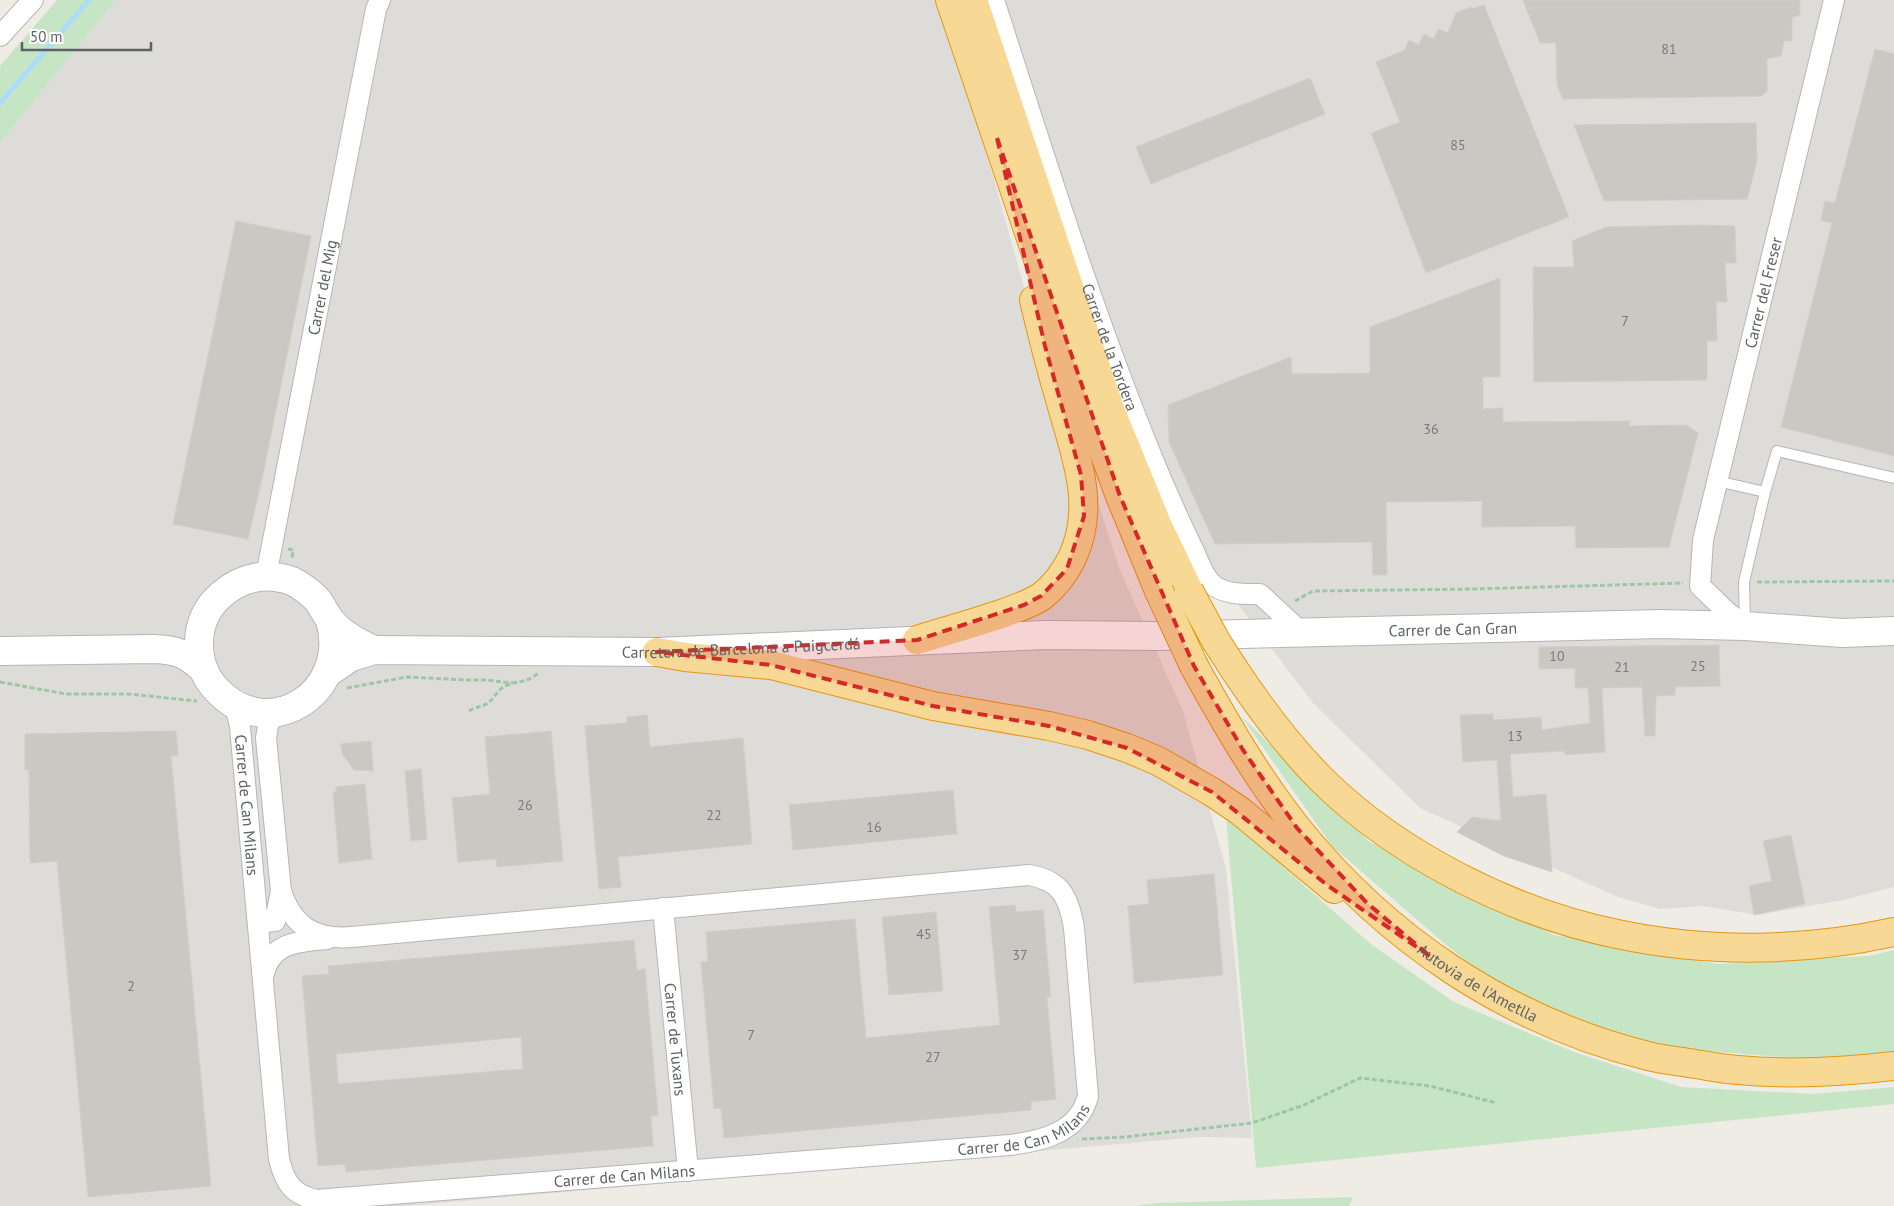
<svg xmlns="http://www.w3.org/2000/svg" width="1894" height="1206" font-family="'PT Sans',sans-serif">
<rect width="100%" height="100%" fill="#efece6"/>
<path fill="#dedcd8" d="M116,0H939L954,37L1072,458H1084L1119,568L1183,711L1226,869L1252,1138L1200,1137L404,1206H0V143Z
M1004,0H1894V887L1843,900L1758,915L1702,906L1660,909L1618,897L1420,808L1313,703L1208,565L1137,403L1063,198Z"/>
<path fill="#c6e5c4" d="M57,0H116L0,143V66Z
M1241,716L1370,842L1554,935L1718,964L1869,956L1894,950V1051L1818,1060L1683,1049L1541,1020L1445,944L1332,846Z
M1226,817L1372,945L1454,1002L1574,1052L1681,1087L1814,1094L1894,1087V1104L1256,1168Z
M1353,1197L1349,1206H1135L1160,1203Z"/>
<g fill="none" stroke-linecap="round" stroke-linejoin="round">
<path stroke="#abddfa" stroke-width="5" d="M0,103L89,0"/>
</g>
<path fill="#cbc7c2" stroke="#d3cec5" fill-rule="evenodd" d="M1523,0H1800V15L1792,17V41H1784L1781,56L1767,59V91L1761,96L1563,99L1557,85L1556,43H1540Z
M1484,5L1569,217L1426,273L1371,133L1400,122L1376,62L1405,50L1409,40L1419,45L1424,34L1434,39L1438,29L1448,33L1456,13L1471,7L1472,9Z
M1875,49L1894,54V456L1781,427L1832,223L1821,220L1825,201L1835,203Z
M1310,78L1325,114L1151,184L1136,147Z
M1756,123L1757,161L1747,199L1604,201L1574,125Z
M236,221L311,236L263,474L248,539L173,524Z
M1701,225L1735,226L1736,263H1725L1727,302H1716L1717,341H1707V380L1534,382L1533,267H1574L1572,241L1606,227Z
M1500,278V377H1483V409L1503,408V422L1630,421L1629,426L1686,425L1698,433L1669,547L1576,548L1575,526L1482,527V501L1386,502L1387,575H1373L1372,542L1215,544L1169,442L1168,405L1291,357L1292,374L1370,373V327Z
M1719,645L1720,686L1675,687V695L1656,696L1655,736H1645L1642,687L1602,688L1605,752L1565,755V751L1510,754L1513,797L1546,794L1552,872L1504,856L1457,832L1472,817L1501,821L1497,760L1463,762L1460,715L1493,714V720L1541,717L1542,730L1590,723L1588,688H1575V668L1539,669V647Z
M647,715L650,747L743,738L752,844L618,857L621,887L599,889L585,726L627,723V717Z
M176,731L178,755L171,756L211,1186L88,1197L57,861L30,863L29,769L25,770V734Z
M551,731L563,861L497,867L496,859L458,862L452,798L490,794L485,737Z
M371,741L373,771L354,770L343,755L340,744Z
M421,769L427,839L411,841L405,771Z
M365,784L372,859L339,863L333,792H336V787Z
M953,790L957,834L793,850L789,805Z
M1791,835L1805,904L1754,915L1749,886L1772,881L1763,841Z
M1214,874L1223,975L1134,983L1128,906L1149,904L1147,880Z
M1015,905L1016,912L1043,910L1051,997H1047L1056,1099L1031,1102V1110L724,1138L721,1108L714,1109L701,962L708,961L706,932L855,919L866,1038L1000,1025L989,907Z
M936,912L943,991L889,995L882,917Z
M634,940L637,970L645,969L658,1115L651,1116L653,1146L346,1172L345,1164L318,1166L302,976L329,974L328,966ZM521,1037L523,1069L338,1084L336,1054Z"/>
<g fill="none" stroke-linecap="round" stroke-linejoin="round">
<defs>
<path id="lane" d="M1717,481L1765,492
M1745,625L1744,582L1765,492L1777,451L1894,478"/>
<g id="street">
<path id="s1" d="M994,0C1044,155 1092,311 1154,462C1166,491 1179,520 1193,549C1198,559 1202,573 1210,582C1222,595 1243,594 1260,594L1302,633"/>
<path d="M0,36L33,0"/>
<path id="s2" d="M266,576L376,9L380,0"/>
<path id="s3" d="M1745,626L1726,611L1700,586L1703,540L1834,0"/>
<path id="s4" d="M225,699L237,713L240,727L279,1159C285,1183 292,1194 316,1200L1010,1145C1043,1141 1079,1132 1088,1096L1074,928C1069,898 1061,880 1029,875L352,937C315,940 293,927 281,891L266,738L269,720L287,711"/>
<path id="s5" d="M663,908L688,1171"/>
<path d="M257,916L265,922L275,921L281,891"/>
<path d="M263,977C270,942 297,942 327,939"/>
</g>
<g id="secondary">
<path d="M330,620C351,693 268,746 216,689C204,676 199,662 199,644C199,624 206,608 221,595C241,577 266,572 292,581C300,585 313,594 319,602C323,608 326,615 331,621C342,635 358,643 374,650"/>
<path d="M0,651L155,649C177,650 186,654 202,668"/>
<path id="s6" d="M329,672L351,657L374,650L657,652L1046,635L1159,636L1661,624L1745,626L1843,633L1894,631"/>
</g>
<g id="highway">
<path d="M950,0L1098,436L1120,496L1159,591"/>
<path d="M973,0L1110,409L1157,524L1189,591"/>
<path d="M917,640C946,631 975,623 1004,613C1016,608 1031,604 1042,596C1055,586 1065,572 1072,558C1097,506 1075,454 1061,403C1051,369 1042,334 1034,300"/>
<path d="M657,652L685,657L771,665L933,706L1049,726L1088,735L1127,748L1158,761L1212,792L1240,811L1334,889"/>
<path id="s7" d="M1194,666C1225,722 1257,778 1297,828C1387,940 1508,1021 1648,1056C1663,1060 1679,1061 1695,1064C1709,1066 1723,1069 1738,1070C1790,1075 1842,1072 1894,1066"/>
<path d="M1232,666C1259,707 1288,746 1322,780C1398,855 1513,913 1617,934C1706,953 1805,952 1894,932"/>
</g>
</defs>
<use href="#lane" stroke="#b3b6ba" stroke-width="12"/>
<use href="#street" stroke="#b3b6ba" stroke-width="22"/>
<use href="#secondary" stroke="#b2b6ba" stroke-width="30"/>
<use href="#highway" stroke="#e7960e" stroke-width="30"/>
<path stroke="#9ec6a6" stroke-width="3" stroke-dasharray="5 2.5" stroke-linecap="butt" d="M288,549L293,550L292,558
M1757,582L1894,581
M1295,601L1313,591L1473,589L1683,583
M0,682L66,694H128L197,701
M347,688L407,677L467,680H485L514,683
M469,711C475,707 482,707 488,703C494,699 497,690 505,686C518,680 526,684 538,673
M1082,1139L1124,1137L1252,1123L1304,1105L1360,1078L1430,1086L1497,1103"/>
<use href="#lane" stroke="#fff" stroke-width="10"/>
<use href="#street" stroke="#fff" stroke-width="20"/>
<use href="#secondary" stroke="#fff" stroke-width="28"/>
<use href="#highway" stroke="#f7d895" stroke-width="28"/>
<defs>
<path id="highway-bridge" d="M1159,591L1194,666
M1189,591L1216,641L1232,666"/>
</defs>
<use href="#highway-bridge" stroke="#e7960e" stroke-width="30" stroke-linecap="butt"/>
<use href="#highway-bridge" stroke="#f7d895" stroke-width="28"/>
</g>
<path fill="#d62828" fill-opacity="0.2" stroke="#d62828" stroke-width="4" stroke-dasharray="10 6" stroke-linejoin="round" d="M997,138L1120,496L1194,666L1243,750L1297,828L1367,903L1431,957L1327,885L1212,792L1127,748L1049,726L933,706L771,665L657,652L917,640L1024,605L1041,596L1067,569L1084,516L1081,475L1045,346Z"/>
<g text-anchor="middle" stroke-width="5" stroke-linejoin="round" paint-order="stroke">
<g font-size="14" fill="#797b7c">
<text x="1669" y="54">81</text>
<text x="1458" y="150">85</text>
<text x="1625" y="326">7</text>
<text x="1431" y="434">36</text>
<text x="1557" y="661">10</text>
<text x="1698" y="671">25</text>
<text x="1622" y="672">21</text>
<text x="1515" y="741">13</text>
<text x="525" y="810">26</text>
<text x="714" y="820">22</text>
<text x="874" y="832">16</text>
<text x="924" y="939">45</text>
<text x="1020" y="960">37</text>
<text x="131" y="991">2</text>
<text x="751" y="1040">7</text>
<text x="933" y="1062">27</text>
</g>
<g font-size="16" fill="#5e6265" stroke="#fff">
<text dy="6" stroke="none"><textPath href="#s2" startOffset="294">Carrer del Mig</textPath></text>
<text dy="6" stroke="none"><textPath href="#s3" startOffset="361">Carrer del Freser</textPath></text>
<text dy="6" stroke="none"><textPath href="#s1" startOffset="366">Carrer de la Tordera</textPath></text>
<text dy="6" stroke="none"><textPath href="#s6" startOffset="1130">Carrer de Can Gran</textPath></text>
<text dy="6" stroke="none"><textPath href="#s6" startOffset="418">Carretera de Barcelona a Puigcerdá</textPath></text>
<text dy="6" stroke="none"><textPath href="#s4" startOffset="111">Carrer de Can Milans</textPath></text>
<text dy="6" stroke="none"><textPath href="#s7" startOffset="432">Autovia de l'Ametlla</textPath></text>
<text dy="6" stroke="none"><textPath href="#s5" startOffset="132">Carrer de Tuxans</textPath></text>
<text dy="6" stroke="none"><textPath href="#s4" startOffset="1240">Carrer de Can Milans</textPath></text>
<text dy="6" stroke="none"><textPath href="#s4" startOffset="835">Carrer de Can Milans</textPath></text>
</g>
</g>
<path d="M22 42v8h129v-8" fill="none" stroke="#5e6265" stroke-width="2.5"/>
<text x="30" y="42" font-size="15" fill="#5e6265" stroke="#ffffff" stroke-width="4" paint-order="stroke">50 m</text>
</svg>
